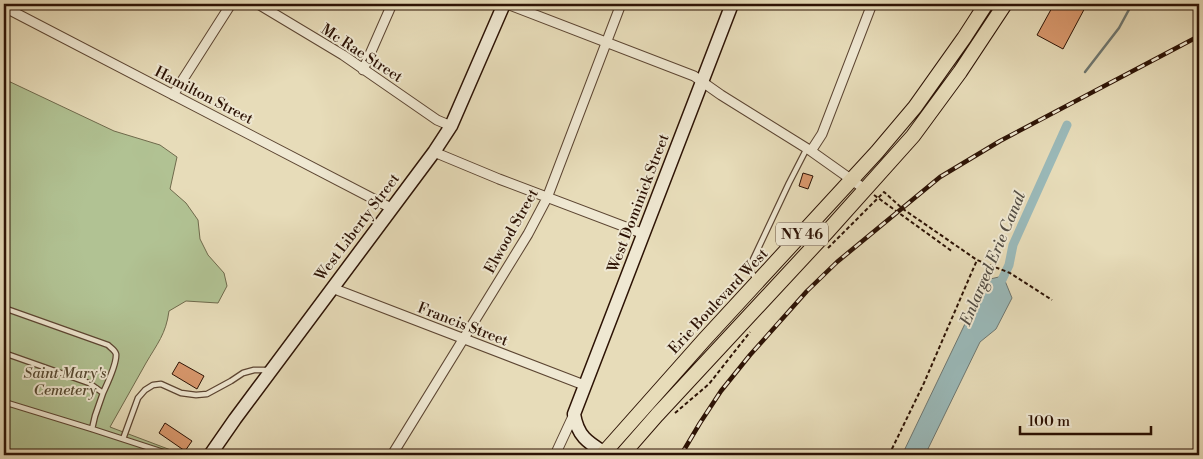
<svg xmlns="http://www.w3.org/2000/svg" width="1203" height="459" font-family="'Libre Bodoni',serif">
<rect width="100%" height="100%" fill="#e7dcb9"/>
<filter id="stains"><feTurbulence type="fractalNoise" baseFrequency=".004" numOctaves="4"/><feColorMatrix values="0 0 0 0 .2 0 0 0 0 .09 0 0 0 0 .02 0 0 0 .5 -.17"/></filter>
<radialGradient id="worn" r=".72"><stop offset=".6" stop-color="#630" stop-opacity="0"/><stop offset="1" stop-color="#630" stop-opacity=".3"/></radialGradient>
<path fill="#b1c293" stroke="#6f6a4c" d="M4,79L114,131L160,145L177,157L170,189L186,203L198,220L200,239L208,255L224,273L227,286L218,303L186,301L169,311C166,334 157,344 146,363C134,384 122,406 110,427L184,455H4Z"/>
<path fill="#9ab9b9" stroke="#6e7771" d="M1003,276L1012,298L996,329L980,342L925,455H902L986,280Z"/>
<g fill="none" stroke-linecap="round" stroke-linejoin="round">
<path stroke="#6e7771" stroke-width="2.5" d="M1085,72L1119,28L1132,4"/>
<path stroke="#9ab9b9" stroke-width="9" d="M999,286L1009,265L1013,245L1067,125"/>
</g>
<path fill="#da996e" stroke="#2d1305" d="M1054,4H1087L1063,49L1037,35Z
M803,173L813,176L808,189L799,186Z
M179,362L204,376L197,389L172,374Z
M165,423L192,441L185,451L159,433Z"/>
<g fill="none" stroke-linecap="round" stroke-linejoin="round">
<defs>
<path id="lane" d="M757,281L749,268L789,183L807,148
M4,308L108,345C111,348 115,350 116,354C117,364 107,384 103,393
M4,353L89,383L103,393L95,416L92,429
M4,402L92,429L172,455
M123,439L138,398L145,390L153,385L161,384L181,393L196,395L207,394L231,381L243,373L254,370H268"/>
<path id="street" d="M258,4L343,55L437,120L451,126
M507,4L694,76L721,95L811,151L866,190
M4,7L391,208
M363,70L392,4
M173,95L231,4
M811,151L822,134L872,4
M434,152L499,179L644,234
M332,288L584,385
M392,455L528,234L547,198L621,4
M555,455L574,414"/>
<path id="secondary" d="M210,455L235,419L434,152L451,126L504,4
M608,455C589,443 578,438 574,414L732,4"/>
<path id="primary" d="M602,455L704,340L877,152L915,107L964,38L986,4
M622,455L657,415L827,232L913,136L960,72L1005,4"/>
</defs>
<use href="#lane" stroke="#5c4532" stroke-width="7"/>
<use href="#street" stroke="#5c4532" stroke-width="11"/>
<use href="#secondary" stroke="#2d1305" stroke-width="15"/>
<use href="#primary" stroke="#2d1305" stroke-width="16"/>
<path stroke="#2d1305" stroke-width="2" stroke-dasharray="4 2.5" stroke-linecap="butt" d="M874,195L953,252
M828,248L884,192L903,209L977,260L1010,273L1052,300
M675,413L709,384L750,332
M889,455L924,383L977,260"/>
<use href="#lane" stroke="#efe8d2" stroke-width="4.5"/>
<use href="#street" stroke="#efe8d2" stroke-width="9"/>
<use href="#secondary" stroke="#efe8d2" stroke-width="12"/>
<use href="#primary" stroke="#e7dcb9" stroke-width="14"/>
<defs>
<path id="rail" d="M681,455L700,423L721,391L750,355L807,291L837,262L940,177L1000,141L1199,36"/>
</defs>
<use href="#rail" stroke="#2d1305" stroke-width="4.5"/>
<use href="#rail" stroke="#efe8d2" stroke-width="2.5" stroke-dasharray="8" stroke-linecap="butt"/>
</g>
<g text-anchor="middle" stroke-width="4" stroke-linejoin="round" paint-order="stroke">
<rect fill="#efe8d2" stroke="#675342" stroke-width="1" x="776" y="222.5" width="52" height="23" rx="4"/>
<g font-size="14" font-weight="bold" fill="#2d1305">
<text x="802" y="239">NY 46</text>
</g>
<g font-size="15" fill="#2d1305" stroke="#efe8d2">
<text transform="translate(362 53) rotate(33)" y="5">Mc Rae Street</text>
<text transform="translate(204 95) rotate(27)" y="5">Hamilton Street</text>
<text transform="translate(638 203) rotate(-69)" y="5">West Dominick Street</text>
<text transform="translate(357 227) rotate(-53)" y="5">West Liberty Street</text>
<text transform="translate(511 231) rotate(-61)" y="5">Elwood Street</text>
<text transform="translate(718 301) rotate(-47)" y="5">Erie Boulevard West</text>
<text transform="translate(463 324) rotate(21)" y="5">Francis Street</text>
</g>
<g font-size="15" font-style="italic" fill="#554830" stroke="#efe8d2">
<text x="65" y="378">Saint Mary's<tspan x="65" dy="17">Cemetery</tspan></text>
</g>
<g font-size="16" font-style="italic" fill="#534d44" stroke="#efe8d2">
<text transform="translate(992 258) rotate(-67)" y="6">Enlarged Erie Canal</text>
</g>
</g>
<rect width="1203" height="459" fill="none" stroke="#e7dcb9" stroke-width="20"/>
<rect x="5" y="5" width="1193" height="449" fill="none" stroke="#2d1305" stroke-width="2.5"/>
<rect x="10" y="10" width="1183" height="439" fill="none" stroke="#2d1305"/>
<path d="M1020 426v8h131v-8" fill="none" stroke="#2d1305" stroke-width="2.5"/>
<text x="1028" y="426" font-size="15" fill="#2d1305" stroke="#efe8d2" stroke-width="4" paint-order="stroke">100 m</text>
<rect width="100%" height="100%" filter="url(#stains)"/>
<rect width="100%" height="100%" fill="url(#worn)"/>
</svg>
